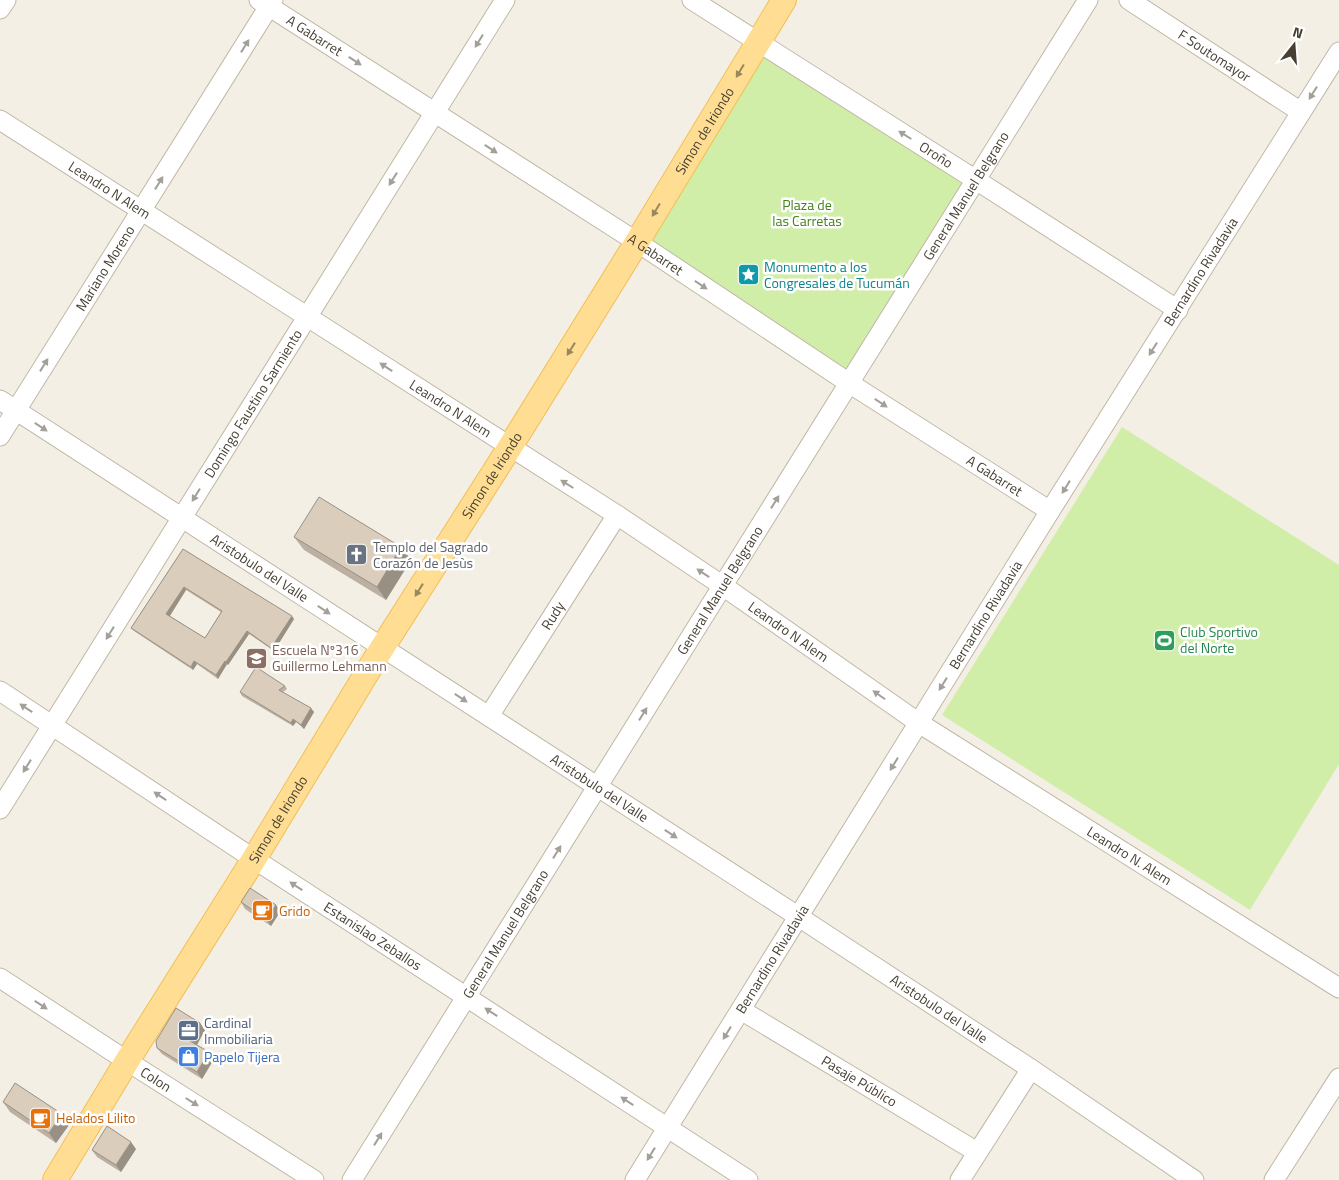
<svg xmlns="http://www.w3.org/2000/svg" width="1339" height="1180" font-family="'Titillium Web',sans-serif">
<rect width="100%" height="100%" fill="#f4efe5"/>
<path fill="#d0eea8" d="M758,42L976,180L849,383L637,242Z
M1122,427L1339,565V764L1250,910L942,715Z"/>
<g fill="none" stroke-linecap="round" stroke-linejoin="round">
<defs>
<g id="minor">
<path id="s1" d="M259,0L637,242L849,383L1050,511"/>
<path id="s2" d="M692,0L976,180L1178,310"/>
<path id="s3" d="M1129,0L1301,112"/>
<path d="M0,9L6,0"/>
<path id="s4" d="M0,120L617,515L723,586L919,723L1339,988"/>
<path id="s5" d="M0,400L799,917L1031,1069L1194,1180"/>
<path id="s6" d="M0,436L273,0"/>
<path id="s7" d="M0,691L254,859L748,1180"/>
<path id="s8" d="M489,716L617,515"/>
<path id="s9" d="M0,809L505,0"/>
<path id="s10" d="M0,978L127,1061L314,1180"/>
<path id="s11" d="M741,1010L977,1152"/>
<path id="s12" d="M352,1180L1088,0"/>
<path id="s13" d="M635,1180L1050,511L1339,52"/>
<path d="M960,1180L1031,1069"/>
<path d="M1274,1180L1339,1078"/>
</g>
<g id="major">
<path id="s14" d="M55,1180L127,1061L254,859L382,648L510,447L637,242L784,0"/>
</g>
</defs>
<use href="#minor" stroke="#c1b7a6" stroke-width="21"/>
<use href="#major" stroke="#f1bf56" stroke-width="26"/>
<use href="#minor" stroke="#fff" stroke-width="19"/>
<use href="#major" stroke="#ffde93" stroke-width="24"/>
</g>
<path fill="#bbb0a2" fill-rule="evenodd" d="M294,537L401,547L411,560L386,600L304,550Z
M183,549L294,619L274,651L249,634L228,665L227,664L218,679L197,664L193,670L134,631L131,628ZM186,590L221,612L205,638L170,616Z
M285,686L287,689L283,692L314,712L304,729L296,722L293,726L242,696L240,692Z
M241,902L276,905L280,912L271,926L245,909Z
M200,1023L205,1030L197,1045L214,1059L202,1079L162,1054L157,1048Z
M3,1102L62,1114L69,1125L56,1143L10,1112Z
M136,1149L121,1172L97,1157L92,1150Z"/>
<path fill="#999084" d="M401,547L411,560L386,600L377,587Z
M184,587L186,590L169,617L166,614Z
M292,616L294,619L274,651L271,648Z
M247,631L249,634L228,665L226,662Z
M194,661L197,664L193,670L191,667Z
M225,661L227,664L218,679L216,675Z
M311,708L314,712L304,729L301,725Z
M293,719L296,722L293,726L291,723Z
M276,905L280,912L271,926L266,919Z
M200,1023L205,1030L195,1048L190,1041Z
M209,1052L214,1059L202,1079L197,1072Z
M62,1114L69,1125L56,1143L49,1133Z
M131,1142L136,1149L121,1172L116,1165Z"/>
<path fill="#dacdbc" stroke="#999084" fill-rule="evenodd" d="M319,497L401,547L377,587L294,537Z
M183,549L292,616L271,648L247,631L226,662L225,661L216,675L194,661L191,667L131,628ZM184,587L222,611L205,638L166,614Z
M256,667L285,686L279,690L311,708L301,725L293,719L291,723L240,692Z
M250,888L276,905L266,919L241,902Z
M176,1008L200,1023L190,1041L209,1052L197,1072L157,1048L156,1041Z
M15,1083L62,1114L49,1133L3,1102Z
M107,1126L131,1142L116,1165L92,1150Z"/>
<defs><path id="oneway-solid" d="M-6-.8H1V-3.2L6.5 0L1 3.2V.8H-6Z" transform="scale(1.25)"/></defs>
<g fill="#a39f99">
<use href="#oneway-solid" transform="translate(479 41) rotate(122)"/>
<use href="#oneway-solid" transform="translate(245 46) rotate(-58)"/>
<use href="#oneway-solid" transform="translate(355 61) rotate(33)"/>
<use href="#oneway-solid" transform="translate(1313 93) rotate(122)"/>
<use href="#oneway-solid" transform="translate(905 135) rotate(-148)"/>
<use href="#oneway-solid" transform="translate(491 149) rotate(33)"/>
<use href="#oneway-solid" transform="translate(393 179) rotate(122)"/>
<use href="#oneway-solid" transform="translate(159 183) rotate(-58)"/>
<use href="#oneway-solid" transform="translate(701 285) rotate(34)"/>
<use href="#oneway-solid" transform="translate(1153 349) rotate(122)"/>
<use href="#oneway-solid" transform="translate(44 365) rotate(-58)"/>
<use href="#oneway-solid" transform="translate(386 367) rotate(-147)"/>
<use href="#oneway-solid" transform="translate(881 403) rotate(33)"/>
<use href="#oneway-solid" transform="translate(41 427) rotate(33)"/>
<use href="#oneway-solid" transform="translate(567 484) rotate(-148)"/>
<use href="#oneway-solid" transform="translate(1066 487) rotate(122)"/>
<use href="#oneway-solid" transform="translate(196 495) rotate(122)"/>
<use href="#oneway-solid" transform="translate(775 502) rotate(-58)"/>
<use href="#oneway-solid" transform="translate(703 573) rotate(-146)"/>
<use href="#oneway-solid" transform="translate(324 610) rotate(33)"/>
<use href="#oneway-solid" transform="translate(110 633) rotate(122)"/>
<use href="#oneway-solid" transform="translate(943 684) rotate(122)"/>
<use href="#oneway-solid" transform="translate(879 695) rotate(-145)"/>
<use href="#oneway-solid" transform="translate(461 698) rotate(33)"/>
<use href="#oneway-solid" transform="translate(26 708) rotate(-147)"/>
<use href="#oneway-solid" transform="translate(643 714) rotate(-58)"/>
<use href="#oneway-solid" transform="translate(894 764) rotate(122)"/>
<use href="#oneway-solid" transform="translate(27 766) rotate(122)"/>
<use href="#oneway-solid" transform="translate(160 796) rotate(-146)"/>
<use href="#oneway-solid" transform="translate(671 834) rotate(33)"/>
<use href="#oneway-solid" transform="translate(557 852) rotate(-58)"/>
<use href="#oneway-solid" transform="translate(296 886) rotate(-147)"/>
<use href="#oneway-solid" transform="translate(41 1005) rotate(33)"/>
<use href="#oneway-solid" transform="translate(491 1012) rotate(-147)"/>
<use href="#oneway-solid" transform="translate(727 1033) rotate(122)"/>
<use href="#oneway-solid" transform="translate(627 1101) rotate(-147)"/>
<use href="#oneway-solid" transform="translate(192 1102) rotate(32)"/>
<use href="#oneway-solid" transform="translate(378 1139) rotate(-58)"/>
<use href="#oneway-solid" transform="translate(651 1154) rotate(122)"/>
</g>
<g fill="#9a875e">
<use href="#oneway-solid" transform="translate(740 71) rotate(121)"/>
<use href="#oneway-solid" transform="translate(656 210) rotate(121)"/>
<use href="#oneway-solid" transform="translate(571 349) rotate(122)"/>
<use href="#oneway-solid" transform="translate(419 590) rotate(122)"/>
</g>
<defs>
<symbol id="sight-square" viewBox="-11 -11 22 22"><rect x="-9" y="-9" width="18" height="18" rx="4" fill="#0f9aa8" stroke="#fff"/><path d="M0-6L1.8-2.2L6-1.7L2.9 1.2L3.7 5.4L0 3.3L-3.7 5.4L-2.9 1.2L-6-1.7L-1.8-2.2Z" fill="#fff"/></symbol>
<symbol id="church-square" viewBox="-11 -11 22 22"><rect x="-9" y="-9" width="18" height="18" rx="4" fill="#6b7280" stroke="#fff"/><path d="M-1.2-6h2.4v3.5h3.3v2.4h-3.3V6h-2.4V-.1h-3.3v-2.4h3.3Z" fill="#fff"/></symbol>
<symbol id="stadium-square" viewBox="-11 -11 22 22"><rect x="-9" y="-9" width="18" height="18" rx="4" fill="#2e9e5b" stroke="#fff"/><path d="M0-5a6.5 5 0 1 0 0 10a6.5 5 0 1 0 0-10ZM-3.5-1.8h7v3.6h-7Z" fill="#fff"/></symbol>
<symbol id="school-square" viewBox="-11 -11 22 22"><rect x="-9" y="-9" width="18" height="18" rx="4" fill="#8d6e63" stroke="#fff"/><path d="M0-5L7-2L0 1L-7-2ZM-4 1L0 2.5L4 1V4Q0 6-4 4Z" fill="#fff"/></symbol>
<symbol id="cafe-square" viewBox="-11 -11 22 22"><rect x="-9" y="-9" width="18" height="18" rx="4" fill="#e8710a" stroke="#fff"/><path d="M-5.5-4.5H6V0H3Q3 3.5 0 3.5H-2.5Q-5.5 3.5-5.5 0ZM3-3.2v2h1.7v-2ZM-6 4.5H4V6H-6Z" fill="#fff"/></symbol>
<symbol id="office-square" viewBox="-11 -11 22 22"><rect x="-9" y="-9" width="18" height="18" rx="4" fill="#5c6f8a" stroke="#fff"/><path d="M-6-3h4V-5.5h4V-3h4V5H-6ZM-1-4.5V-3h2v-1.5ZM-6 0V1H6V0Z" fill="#fff"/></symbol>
<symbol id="shop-square" viewBox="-11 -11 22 22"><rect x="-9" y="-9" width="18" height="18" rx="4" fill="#3f7fe0" stroke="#fff"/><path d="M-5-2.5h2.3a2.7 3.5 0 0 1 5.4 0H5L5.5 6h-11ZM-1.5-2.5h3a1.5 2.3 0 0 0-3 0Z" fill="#fff"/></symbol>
</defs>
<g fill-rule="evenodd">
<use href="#sight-square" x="736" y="262" width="25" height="25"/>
<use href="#church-square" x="344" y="542" width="25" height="25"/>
<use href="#stadium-square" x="1152" y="628" width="25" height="25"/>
<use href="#school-square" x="244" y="646" width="25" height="25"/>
<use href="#cafe-square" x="250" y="898" width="25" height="25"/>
<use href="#office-square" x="176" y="1018" width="25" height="25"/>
<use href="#shop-square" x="176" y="1044" width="25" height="25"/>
<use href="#cafe-square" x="28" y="1106" width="25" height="25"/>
</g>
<g text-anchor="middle" stroke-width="5" stroke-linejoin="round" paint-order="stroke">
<g font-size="14" fill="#473f33" stroke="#fff">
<text dy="5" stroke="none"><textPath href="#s1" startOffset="66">A Gabarret</textPath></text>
<text dy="5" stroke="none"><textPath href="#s3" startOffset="102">F Soutomayor</textPath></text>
<text dy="5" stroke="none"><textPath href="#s14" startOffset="1234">Simon de Iriondo</textPath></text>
<text dy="5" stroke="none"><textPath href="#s2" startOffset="289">Oroño</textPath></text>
<text dy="5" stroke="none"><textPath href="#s4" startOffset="130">Leandro N Alem</textPath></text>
<text dy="5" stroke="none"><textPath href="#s12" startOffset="1160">General Manuel Belgrano</textPath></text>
<text dy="5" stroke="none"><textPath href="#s1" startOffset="471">A Gabarret</textPath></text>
<text dy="5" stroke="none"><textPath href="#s6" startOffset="198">Mariano Moreno</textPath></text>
<text dy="5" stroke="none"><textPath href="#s13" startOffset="1070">Bernardino Rivadavia</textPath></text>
<text dy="5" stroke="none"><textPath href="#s9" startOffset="478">Domingo Faustino Sarmiento</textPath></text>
<text dy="5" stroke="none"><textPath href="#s4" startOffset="535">Leandro N Alem</textPath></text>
<text dy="5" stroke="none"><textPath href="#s1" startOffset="876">A Gabarret</textPath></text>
<text dy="5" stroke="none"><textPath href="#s14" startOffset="829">Simon de Iriondo</textPath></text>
<text dy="5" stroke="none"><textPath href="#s5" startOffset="309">Aristobulo del Valle</textPath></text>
<text dy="5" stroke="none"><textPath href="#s12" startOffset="695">General Manuel Belgrano</textPath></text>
<text dy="5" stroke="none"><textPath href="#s13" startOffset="665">Bernardino Rivadavia</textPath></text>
<text dy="5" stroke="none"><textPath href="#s8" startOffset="119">Rudy</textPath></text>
<text dy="5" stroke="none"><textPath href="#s4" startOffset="940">Leandro N Alem</textPath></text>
<text dy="5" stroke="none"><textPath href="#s5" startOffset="714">Aristobulo del Valle</textPath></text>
<text dy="5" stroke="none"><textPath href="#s14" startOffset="424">Simon de Iriondo</textPath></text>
<text dy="5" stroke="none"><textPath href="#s4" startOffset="1348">Leandro N. Alem</textPath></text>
<text dy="5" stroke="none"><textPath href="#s12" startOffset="290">General Manuel Belgrano</textPath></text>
<text dy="5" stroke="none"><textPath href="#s7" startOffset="446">Estanislao Zeballos</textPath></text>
<text dy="5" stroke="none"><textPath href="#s13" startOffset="260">Bernardino Rivadavia</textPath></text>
<text dy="5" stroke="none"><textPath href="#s5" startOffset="1119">Aristobulo del Valle</textPath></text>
<text dy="5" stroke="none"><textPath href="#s10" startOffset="186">Colon</textPath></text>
<text dy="5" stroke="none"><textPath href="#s11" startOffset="138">Pasaje Público</textPath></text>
</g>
<g font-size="14" fill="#478020" stroke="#fff">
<text x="807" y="210">Plaza de<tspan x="807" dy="16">las Carretas</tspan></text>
</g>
<g font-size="14" fill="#0d838f" stroke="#fff" text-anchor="start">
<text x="764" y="272">Monumento a los<tspan x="764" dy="16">Congresales de Tucumán</tspan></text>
</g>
<g font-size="14" fill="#5b616d" stroke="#fff" text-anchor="start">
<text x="373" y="552">Templo del Sagrado<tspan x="373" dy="16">Corazón de Jesùs</tspan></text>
</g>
<g font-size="14" fill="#27864d" stroke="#fff" text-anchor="start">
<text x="1180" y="637">Club Sportivo<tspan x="1180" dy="16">del Norte</tspan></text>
</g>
<g font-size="14" fill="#785e54" stroke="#fff" text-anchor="start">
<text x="272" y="655">Escuela Nº316<tspan x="272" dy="16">Guillermo Lehmann</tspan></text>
</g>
<g font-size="14" fill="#c56008" stroke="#fff" text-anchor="start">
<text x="279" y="916">Grido</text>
<text x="56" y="1123">Helados Lilito</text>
</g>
<g font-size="14" fill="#4e5e75" stroke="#fff" text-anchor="start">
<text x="204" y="1028">Cardinal<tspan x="204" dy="16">Inmobiliaria</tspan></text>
</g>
<g font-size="14" fill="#366cbe" stroke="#fff" text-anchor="start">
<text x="204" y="1062">Papelo Tijera</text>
</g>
</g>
<g transform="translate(1294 45) rotate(17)" stroke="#ffffff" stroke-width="4" paint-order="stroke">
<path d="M0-4L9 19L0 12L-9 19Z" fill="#473f33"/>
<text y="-8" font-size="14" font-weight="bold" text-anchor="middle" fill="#473f33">N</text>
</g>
</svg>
